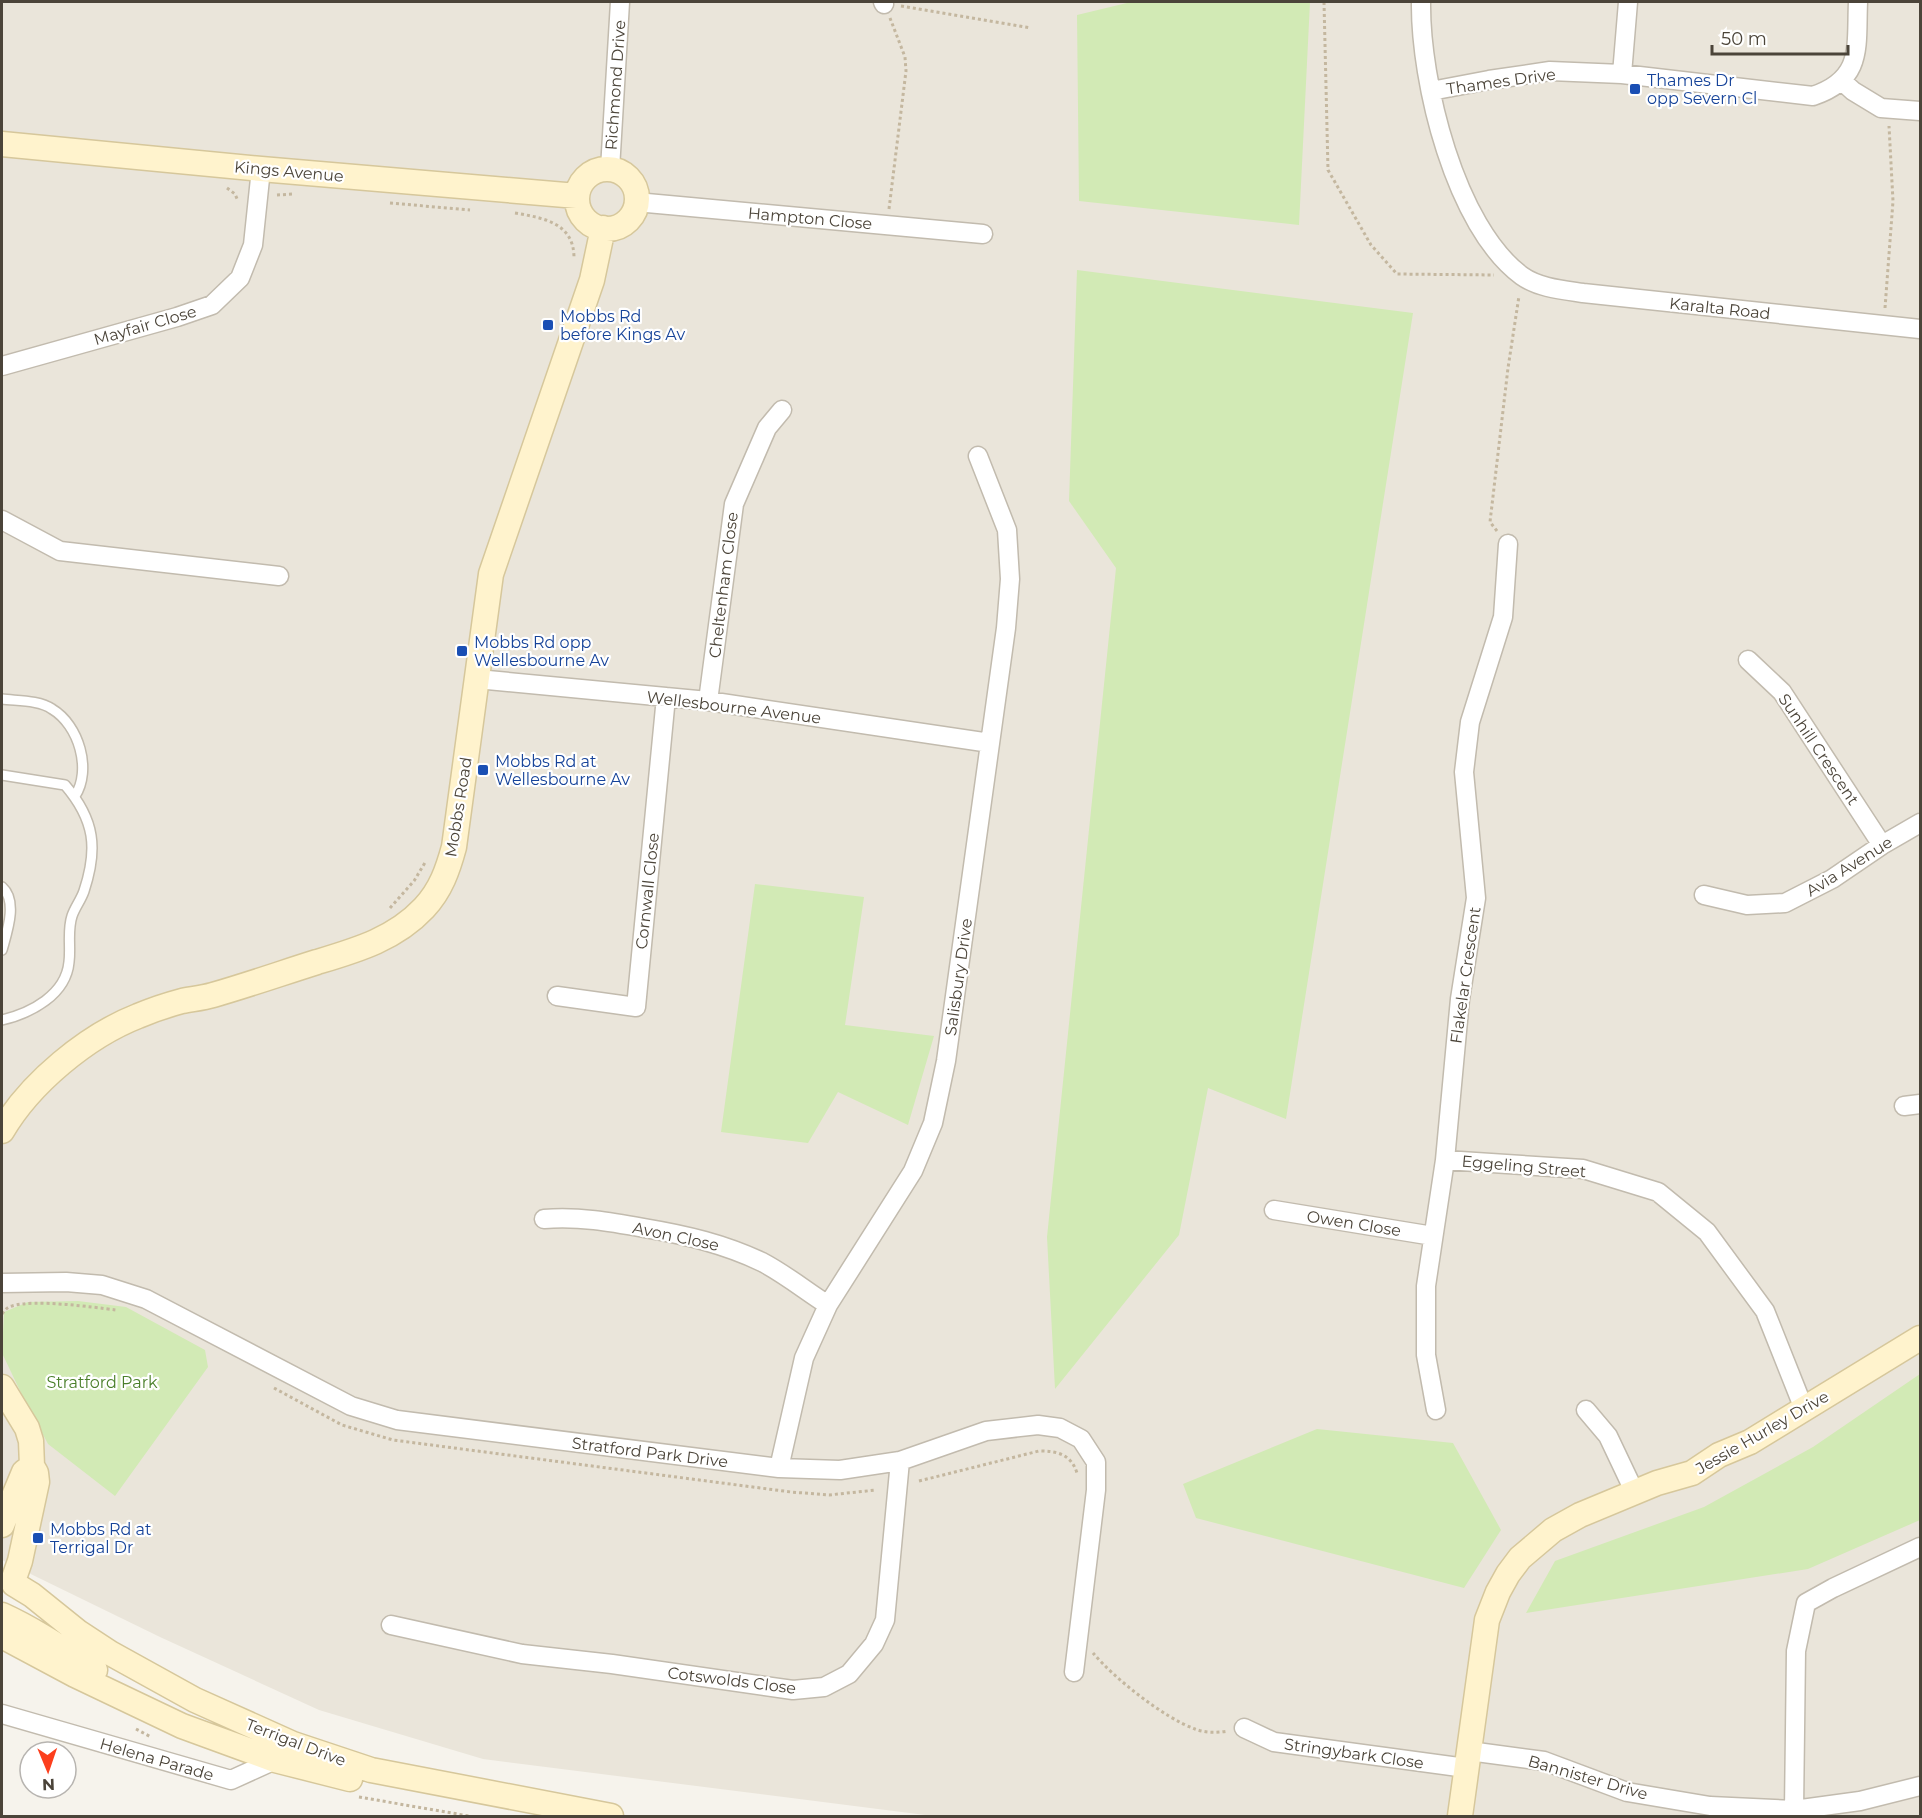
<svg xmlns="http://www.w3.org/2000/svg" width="1922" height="1818" font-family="Montserrat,sans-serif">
<rect width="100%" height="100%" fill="#f6f3ec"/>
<path fill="#eae5da" d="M2,2H1920V1816H933L483,1759L319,1710L160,1637L2,1560Z"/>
<path fill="#d2eab5" d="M1131,2H1310L1299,225L1079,201L1077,15Z
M1077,270L1413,313L1286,1119L1208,1088L1179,1235L1055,1389L1047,1237L1116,568L1069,501Z
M755,884L864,897L845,1025L934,1036L908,1125L838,1092L808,1143L721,1132Z
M78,1301L126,1307L205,1350L208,1367L115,1496L48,1444L22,1395L2,1353L4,1312L28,1302Z
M1920,1374V1520L1808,1569L1526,1613L1555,1561L1704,1507L1813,1447Z
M1317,1429L1453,1443L1501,1530L1464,1588L1196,1518L1183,1484Z"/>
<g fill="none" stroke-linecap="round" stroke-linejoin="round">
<defs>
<path id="lane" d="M2,699C17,701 39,700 52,709C79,725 92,770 75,796
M2,775L65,785C95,820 98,849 84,891C81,900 75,907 72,916C67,931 71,947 69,962C66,995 31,1013 2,1020
M2,887C18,901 7,932 2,950"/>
<path id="street" d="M883,2L884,4
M1421,2C1420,81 1455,227 1522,276C1539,288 1563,290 1583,293L1920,329
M1622,74L1628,2
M1842,81L1853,91L1881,108L1920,111
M1431,91L1489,80L1550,71L1622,74L1813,96C1864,79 1856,46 1858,2
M610,169L620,2
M636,202L983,234
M2,366L177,317L212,305L240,278L253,245L261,169
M2,520L60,551L279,576
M1748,660L1782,692L1882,845
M477,679L708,701L990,743
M708,701L734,504L767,428L782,410
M1704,895L1747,905L1785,903L1832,879L1882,845L1920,823
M557,996L636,1007L666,697
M1904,1106L1920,1104
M1445,1160L1583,1169L1658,1192L1707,1232L1765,1311L1804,1409
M1274,1210L1433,1236
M544,1219C578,1216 611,1222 644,1228C686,1235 724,1244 762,1262C785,1274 806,1291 828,1305
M2,1283L66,1282L102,1285L146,1299L351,1406L397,1420L779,1468L840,1470L900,1461L986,1431L1038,1425L1060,1428L1081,1439L1096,1462V1490L1074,1672
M1436,1410L1426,1355V1286L1445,1160L1460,999L1476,898L1464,772L1470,722L1503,617L1508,544
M1586,1410L1608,1436L1635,1493
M779,1468L804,1358L828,1305L913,1171L933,1123L946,1061L1006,628L1010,579L1007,530L978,456
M391,1625L522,1654L612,1664L793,1690L824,1687L849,1674L874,1644L885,1620L900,1461
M2,1714L231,1780L275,1760
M1244,1728L1274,1742L1466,1768
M1469,1751L1544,1761L1627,1792L1710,1806L1794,1810L1860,1801L1920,1786
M1794,1810L1796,1651L1806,1603L1833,1588L1920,1547"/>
<path id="secondary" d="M2,144L261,169L577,196
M577 199a30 30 0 1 1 60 0a30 30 0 1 1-60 0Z
M2,1131C30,1083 87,1036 138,1016C152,1010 167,1005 182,1001C192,999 203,998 213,995C248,985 282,973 317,962C357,950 395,939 424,908C441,890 448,869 454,847L491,574L592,280L603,228
M2,1387L27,1428L31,1441L32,1466L36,1473L37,1482L20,1561L13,1581
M2,1525L24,1472L32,1466
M14,1584L32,1595L78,1632L110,1653L195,1700L293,1744L371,1770L611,1816
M2,1615C35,1630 64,1650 95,1670
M2,1636L75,1675L182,1726L275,1760L350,1779
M1460,1816L1487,1620L1498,1592L1508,1574L1520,1558L1553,1530L1580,1515L1657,1483L1692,1473L1719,1455L1750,1442L1920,1338"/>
</defs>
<use href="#lane" stroke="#c2bbae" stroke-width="12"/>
<use href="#street" stroke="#c2bbae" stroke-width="21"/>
<use href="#secondary" stroke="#d6c79b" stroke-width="27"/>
<path stroke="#c4b79f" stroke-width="3" stroke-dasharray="3 3" stroke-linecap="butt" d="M1324,2L1328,170L1371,245L1397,274L1494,275
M901,6L1031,28
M227,188L235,194L238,201
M277,195L294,194
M390,203L470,210
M889,209L906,71L905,57L890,18
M515,213C544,218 574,223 574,258
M1885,308L1893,201L1889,126
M1497,531L1490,522L1508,368L1519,296
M390,908L414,881L426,861
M2,1314C5,1310 7,1307 12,1306C34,1299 92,1307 116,1310
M274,1388L342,1425L393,1440L791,1492L829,1495L876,1490
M919,1481L1039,1451C1057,1451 1071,1454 1077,1473
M1093,1653C1114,1678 1164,1718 1195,1729C1205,1733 1217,1733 1228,1731
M136,1729L151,1737
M359,1797L469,1816"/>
<use href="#lane" stroke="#fff" stroke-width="9"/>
<use href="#street" stroke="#fff" stroke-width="18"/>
<use href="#secondary" stroke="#fff3cd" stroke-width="24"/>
</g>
<g fill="#1a4fb4" stroke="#fff" stroke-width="2">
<rect x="1629" y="83" width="12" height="12" rx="3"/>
<rect x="542" y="319" width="12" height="12" rx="3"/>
<rect x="456" y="645" width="12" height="12" rx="3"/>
<rect x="477" y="764" width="12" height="12" rx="3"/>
<rect x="32" y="1532" width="12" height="12" rx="3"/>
</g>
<g text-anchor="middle" stroke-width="4.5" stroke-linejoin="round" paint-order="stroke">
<g font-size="16" fill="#164399" stroke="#fff" text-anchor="start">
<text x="1647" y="86">Thames Dr<tspan x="1647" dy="18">opp Severn Cl</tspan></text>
<text x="560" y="322">Mobbs Rd<tspan x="560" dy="18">before Kings Av</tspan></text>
<text x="474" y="648">Mobbs Rd opp<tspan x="474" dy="18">Wellesbourne Av</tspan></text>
<text x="495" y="767">Mobbs Rd at<tspan x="495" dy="18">Wellesbourne Av</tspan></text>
<text x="50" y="1535">Mobbs Rd at<tspan x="50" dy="18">Terrigal Dr</tspan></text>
</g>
<g font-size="16" fill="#4b4439" stroke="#fff">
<text transform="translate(1501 81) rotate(-8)" y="6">Thames Drive</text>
<text transform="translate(615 85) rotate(-86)" y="6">Richmond Drive</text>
<text transform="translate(289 171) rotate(5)" y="6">Kings Avenue</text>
<text transform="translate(810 218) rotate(5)" y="6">Hampton Close</text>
<text transform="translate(1720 308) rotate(6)" y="6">Karalta Road</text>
<text transform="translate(145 325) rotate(-16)" y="6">Mayfair Close</text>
<text transform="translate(723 585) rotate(-83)" y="6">Cheltenham Close</text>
<text transform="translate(734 707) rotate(7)" y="6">Wellesbourne Avenue</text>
<text transform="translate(1819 749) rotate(56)" y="6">Sunhill Crescent</text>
<text transform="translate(458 807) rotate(-81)" y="6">Mobbs Road</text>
<text transform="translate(1849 866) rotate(-32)" y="6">Avia Avenue</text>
<text transform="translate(647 891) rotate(-84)" y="6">Cornwall Close</text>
<text transform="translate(1465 975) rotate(-82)" y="6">Flakelar Crescent</text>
<text transform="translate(958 977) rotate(-82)" y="6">Salisbury Drive</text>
<text transform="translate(1524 1166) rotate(5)" y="6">Eggeling Street</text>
<text transform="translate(1354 1223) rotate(9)" y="6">Owen Close</text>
<text transform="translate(676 1236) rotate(12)" y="6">Avon Close</text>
<text transform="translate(1762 1432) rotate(-30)" y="6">Jessie Hurley Drive</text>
<text transform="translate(650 1452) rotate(7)" y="6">Stratford Park Drive</text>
<text transform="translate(732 1680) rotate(7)" y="6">Cotswolds Close</text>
<text transform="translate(296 1742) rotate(21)" y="6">Terrigal Drive</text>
<text transform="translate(1354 1753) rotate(8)" y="6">Stringybark Close</text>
<text transform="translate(157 1759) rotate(16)" y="6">Helena Parade</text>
<text transform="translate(1588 1777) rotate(16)" y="6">Bannister Drive</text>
</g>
<g font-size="16" fill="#4a7f2a" stroke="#fff">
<text x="102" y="1388">Stratford Park</text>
</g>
</g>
<rect width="1922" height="1818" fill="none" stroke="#4b4439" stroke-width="6"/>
<g transform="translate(48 1770) rotate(178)"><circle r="28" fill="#ffffff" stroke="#b7b4b0" stroke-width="1.5"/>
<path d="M0-4.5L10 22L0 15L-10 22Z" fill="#fc3f1d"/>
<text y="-9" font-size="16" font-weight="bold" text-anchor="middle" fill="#4b4439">N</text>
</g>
<path d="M1712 45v9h136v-9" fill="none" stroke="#4b4439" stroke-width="3"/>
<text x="1721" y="45" font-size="18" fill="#4b4439" stroke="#ffffff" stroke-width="4.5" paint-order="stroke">50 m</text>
</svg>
